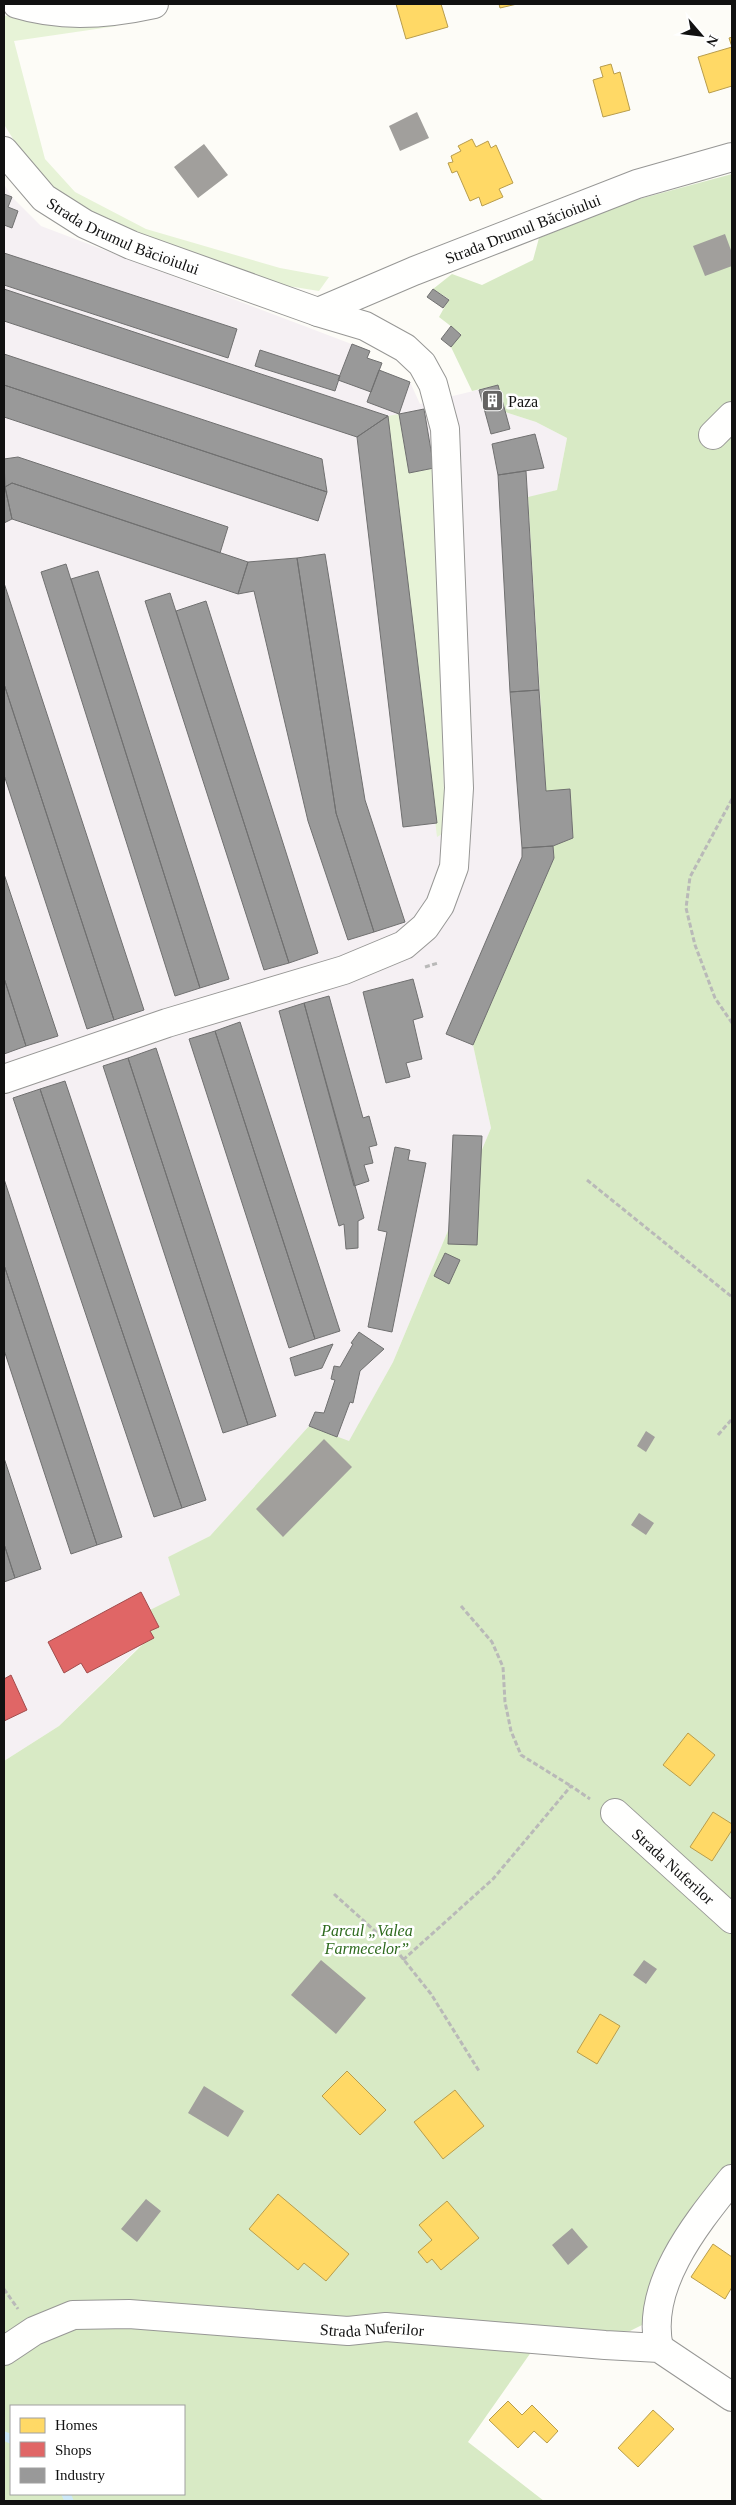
<svg xmlns="http://www.w3.org/2000/svg" width="736" height="2505" font-family="Georgia,serif">
<rect width="100%" height="100%" fill="#fdfcf7"/>
<path fill="#f5f0f3" d="M4,184L12,197L41,226L370,351L368,358L382,363L379,371L410,382L420,404L498,385L505,412L536,422L567,438L557,490L528,498L546,791L570,789L573,838L554,846V858L473,1045L491,1128L393,1362L349,1442L309,1426L210,1536L168,1557L181,1596L159,1627L59,1726L4,1761Z"/>
<path fill="#e7f3d7" d="M20,14L72,22L117,26L14,41L45,159L75,192L146,229L280,268L329,277L319,291L269,283L123,229L78,207L45,182L22,153L5,126L4,16Z
M399,414L409,473L434,468L445,825L442,834L437,837L388,416Z"/>
<path fill="#d8eac5" fill-rule="evenodd" d="M732,174V2188L675,2277L669,2321L642,2325L630,2331L602,2332L534,2348L468,2442L544,2501H4V1761L59,1726L143,1644L150,1631L159,1626L150,1610L180,1595L168,1557L210,1536L309,1426L349,1441L393,1362L491,1128L473,1045L554,858L553,846L573,838L570,790L546,791L528,497L557,490L567,438L536,422L505,412L498,385L472,391L451,347L461,334L439,317L449,299L433,289L452,274L482,285L533,260L539,238L632,201ZM11,2406H184V2494H11Z"/>
<path fill="#ffd966" stroke="#b89d4c" d="M396,4H441L448,27L406,39Z
M499,4H517L500,8Z
M732,37V86L709,93L698,57L732,47L729,38Z
M611,64L614,74L620,72L630,110L603,117L593,80L603,77L600,67Z
M472,139L476,147L488,141L491,148L496,145L513,183L499,189L503,197L482,206L479,197L470,201L457,171L452,173L448,163L453,162L451,156L461,151L458,146Z
M688,1733L715,1755L690,1786L663,1765Z
M713,1812L732,1824V1830L712,1861L690,1847Z
M600,2014L620,2026L597,2064L577,2052Z
M347,2071L386,2110L360,2135L322,2096Z
M455,2090L484,2126L443,2159L414,2122Z
M278,2194L349,2254L326,2281L304,2263L298,2270L249,2229Z
M447,2201L479,2238L441,2270L432,2259L427,2263L418,2252L432,2240L419,2225Z
M713,2244L732,2257V2287L725,2299L691,2277Z
M508,2401L522,2415L532,2405L558,2431L547,2443L534,2431L518,2448L489,2420Z
M653,2410L674,2429L638,2467L618,2448Z"/>
<path fill="#e06666" stroke="#a24c4c" d="M141,1592L159,1627L150,1631L154,1638L87,1673L81,1663L64,1673L48,1642Z
M11,1675L27,1710L4,1721V1679Z"/>
<path fill="#999" stroke="#707070" d="M4,194L12,197L8,207L18,211L12,228L4,225Z
M4,253L237,329L228,358L4,285Z
M4,289L388,416L357,437L4,321Z
M433,289L449,300L443,308L427,297Z
M451,326L461,335L451,347L441,339Z
M352,344L370,351L367,358L382,363L371,392L338,380Z
M260,350L340,376L335,391L255,366Z
M4,354L322,459L327,492L4,385Z
M379,370L410,382L399,414L367,402Z
M4,385L327,492L318,521L4,417Z
M498,385L510,429L491,434L479,390Z
M424,409L434,468L409,473L399,414Z
M388,416L437,823L403,827L357,437Z
M535,434L544,468L498,475L492,444Z
M18,457L228,527L220,553L12,483L5,487L4,459Z
M526,471L539,690L510,692L498,475Z
M12,483L248,562L238,594L12,519L5,487Z
M5,487L12,519L4,523V488Z
M325,554L365,800L405,922L374,932L336,813L297,558Z
M297,558L336,813L374,932L348,940L308,821L254,591L238,594L248,562Z
M66,564L200,988L175,996L41,572Z
M98,571L229,979L200,988L71,579Z
M4,583L144,1010L114,1020L4,684Z
M170,593L289,963L264,970L145,601Z
M206,601L318,953L289,963L176,611Z
M4,684L114,1020L87,1029L4,775Z
M539,690L546,791L570,789L573,838L553,846L522,848L510,692Z
M553,846L554,858L473,1045L446,1034L522,857V848Z
M4,874L58,1036L26,1046L4,978Z
M4,978L26,1046L4,1054Z
M413,979L423,1017L413,1020L422,1059L406,1063L410,1077L386,1083L363,992Z
M329,996L363,1118L369,1116L377,1145L369,1147L373,1163L364,1165L369,1181L354,1186L304,1003Z
M304,1003L364,1218L358,1221V1248L346,1249L344,1224L339,1226L279,1011Z
M240,1022L340,1331L315,1339L215,1031Z
M215,1031L315,1339L289,1348L189,1039Z
M156,1048L276,1416L248,1425L128,1058Z
M128,1058L248,1425L223,1433L103,1066Z
M65,1081L206,1500L182,1508L40,1089Z
M40,1089L182,1508L154,1517L13,1098Z
M453,1135L482,1136L477,1245L448,1244Z
M395,1147L410,1150L408,1160L426,1163L392,1332L368,1327L387,1232L378,1230Z
M4,1179L122,1537L97,1545L4,1265Z
M445,1253L460,1260L449,1284L434,1276Z
M4,1265L97,1545L71,1554L4,1350Z
M359,1332L384,1349L360,1371L353,1403L350,1402L337,1437L309,1426L315,1412L324,1413L335,1380L331,1379L334,1366L340,1367L353,1344L351,1343Z
M333,1344L322,1368L295,1376L290,1358Z
M4,1458L41,1569L15,1578L4,1544Z
M4,1544L15,1578L4,1582Z"/>
<g fill="none" stroke-linecap="round" stroke-linejoin="round">
<path stroke="#cde8f7" stroke-width="9" d="M4,2436L11,2439
M66,2494L69,2501"/>
</g>
<path fill="#a19f9c" d="M417,112L429,138L400,151L389,126Z
M204,144L228,175L198,198L174,167Z
M725,234L732,253V266L705,276L693,246Z
M646,1431L655,1437L646,1452L637,1446Z
M324,1439L352,1467L283,1537L256,1509Z
M639,1513L654,1523L646,1535L631,1525Z
M321,1960L366,1998L336,2034L291,1995Z
M644,1960L657,1969L646,1984L633,1975Z
M204,2086L244,2111L228,2137L188,2113Z
M146,2199L161,2211L137,2242L121,2229Z
M572,2228L588,2247L568,2265L552,2245Z"/>
<g fill="none" stroke-linecap="round" stroke-linejoin="round">
<defs>
<g id="minor">
<path d="M17,4C62,18 109,14 154,4"/>
<path id="s1" d="M4,151L44,198L85,224L131,245L318,312L365,326L405,348L422,364L433,384L445,429L459,788L454,867L440,905L425,927L404,945L344,970L167,1023L4,1079"/>
<path id="s2" d="M318,312L414,271L637,184L732,157"/>
<path d="M713,435L732,416"/>
<path id="s3" d="M615,1813L732,1919"/>
<path d="M659,2348C645,2286 696,2224 732,2179"/>
<path id="s4" d="M4,2351L34,2331L73,2315L129,2314L348,2331L386,2327L605,2345L659,2348L732,2397"/>
</g>
</defs>
<use href="#minor" stroke="#979795" stroke-width="30"/>
<path stroke="#b9b9b8" stroke-width="3" stroke-dasharray="5 2.5" stroke-linecap="butt" d="M732,799L690,877L686,908L695,945L715,998L732,1023
M425,967L438,963
M587,1180L732,1297
M718,1435L732,1419
M461,1606L492,1642L503,1667L505,1702L511,1731L521,1755L571,1786
M334,1894L396,1950L431,1994L479,2071
M403,1960L493,1879L571,1786L590,1799
M4,2289L18,2309"/>
<use href="#minor" stroke="#fffffe" stroke-width="28"/>
</g>
<defs>
<symbol id="building-square" viewBox="-11 -11 22 22"><rect x="-9" y="-9" width="18" height="18" rx="4" fill="#646362" stroke="#fff"/><path d="M-4-6H4V6H1V3H-1V6H-4ZM-2.5-4.3h1.7v1.8h-1.7ZM.8-4.3h1.7v1.8H.8ZM-2.5-1h1.7V.8h-1.7ZM.8-1h1.7V.8H.8Z" fill="#fff"/></symbol>
</defs>
<g fill-rule="evenodd">
<use href="#building-square" x="480" y="388" width="25" height="25"/>
</g>
<g text-anchor="middle" stroke-width="5" stroke-linejoin="round" paint-order="stroke">
<g font-size="16" fill="#111" stroke="#fff">
<text dy="6" stroke="none"><textPath href="#s2" startOffset="221">Strada Drumul Băcioiului</textPath></text>
<text dy="6" stroke="none"><textPath href="#s1" startOffset="150">Strada Drumul Băcioiului</textPath></text>
<text dy="6" stroke="none"><textPath href="#s3" startOffset="79">Strada Nuferilor</textPath></text>
<text dy="6" stroke="none"><textPath href="#s4" startOffset="378">Strada Nuferilor</textPath></text>
</g>
<g font-size="16" fill="#111" stroke="#fff" text-anchor="start">
<text x="508" y="407">Paza</text>
</g>
<g font-size="16" font-style="italic" fill="#2f6b1f" stroke="#fff">
<text x="367" y="1936">Parcul „Valea<tspan x="367" dy="18">Farmecelor”</tspan></text>
</g>
</g>
<rect width="736" height="2505" fill="none" stroke="#111111" stroke-width="10"/>
<rect x="10" y="2405" width="175" height="90" fill="#ffffff" stroke="#a0a0a0"/>
<rect x="20" y="2418" width="25" height="15" fill="#ffd966" stroke="#a0a0a0"/>
<text x="55" y="2430" font-size="15" fill="#111111">Homes</text>
<rect x="20" y="2442" width="25" height="15" fill="#e06666" stroke="#a0a0a0"/>
<text x="55" y="2455" font-size="15" fill="#111111">Shops</text>
<rect x="20" y="2468" width="25" height="15" fill="#999999" stroke="#a0a0a0"/>
<text x="55" y="2480" font-size="15" fill="#111111">Industry</text>
<g transform="translate(701 35) rotate(118)" stroke="#ffffff" stroke-width="4" paint-order="stroke">
<path d="M0-4L9 19L0 12L-9 19Z" fill="#111111"/>
<text y="-8" font-size="14" font-weight="bold" text-anchor="middle" fill="#111111">N</text>
</g>
</svg>
